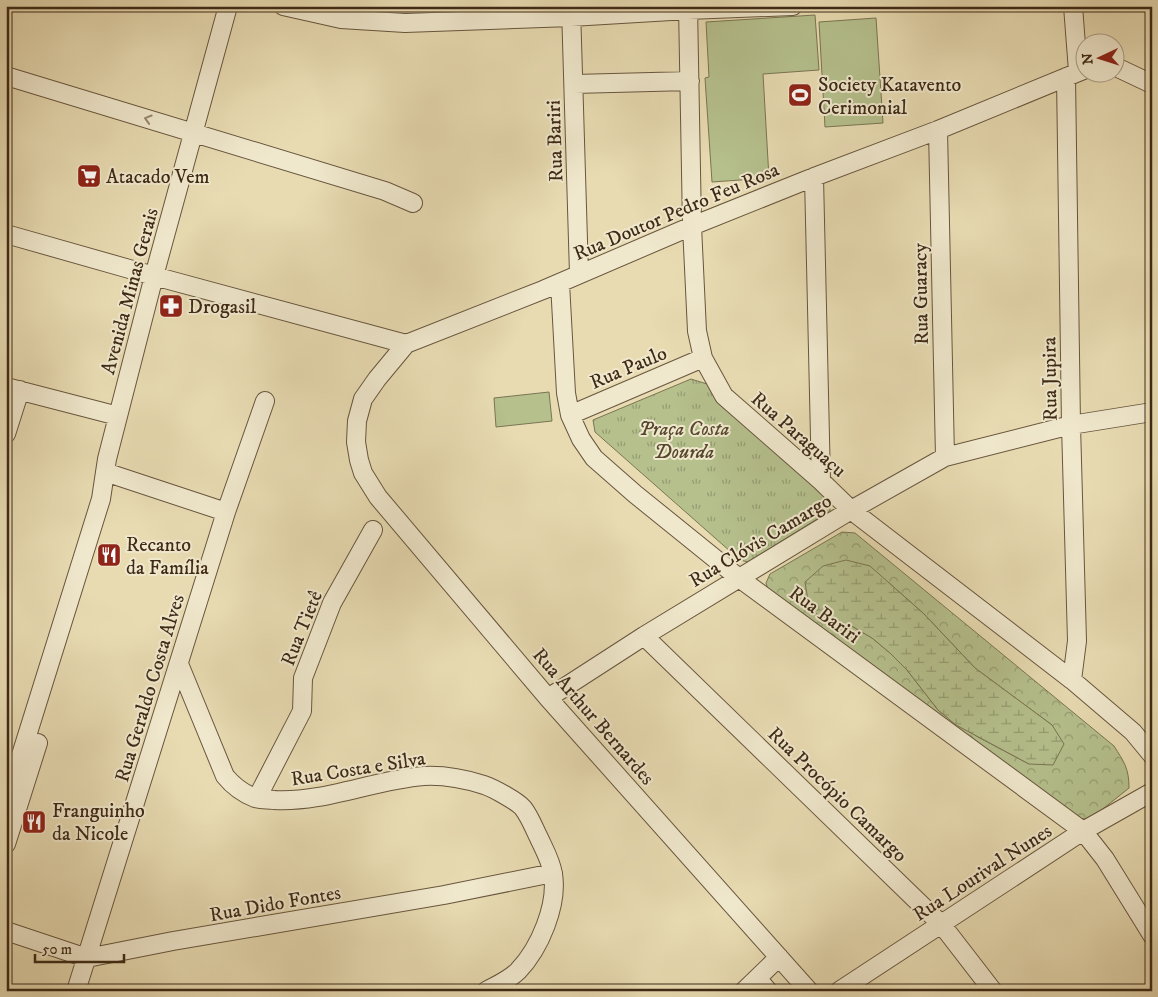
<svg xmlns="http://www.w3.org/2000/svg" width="1158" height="997" font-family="'IM FELL DW Pica',serif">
<defs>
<pattern id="grass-tufts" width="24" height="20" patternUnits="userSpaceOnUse" patternTransform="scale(1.25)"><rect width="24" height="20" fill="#b5c08d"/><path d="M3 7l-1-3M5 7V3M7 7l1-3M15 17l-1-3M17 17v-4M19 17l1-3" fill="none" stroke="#959c72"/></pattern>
<pattern id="forest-crowns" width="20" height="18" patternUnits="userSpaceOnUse" patternTransform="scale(1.25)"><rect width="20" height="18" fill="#b5c08d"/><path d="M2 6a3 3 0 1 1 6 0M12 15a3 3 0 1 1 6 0" fill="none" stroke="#959c72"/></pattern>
<pattern id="wetland-marsh" width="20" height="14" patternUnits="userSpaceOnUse" patternTransform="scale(1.25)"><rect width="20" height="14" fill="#b5c08d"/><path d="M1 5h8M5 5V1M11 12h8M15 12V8" fill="none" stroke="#959c72"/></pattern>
</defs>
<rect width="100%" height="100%" fill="#e8dbb2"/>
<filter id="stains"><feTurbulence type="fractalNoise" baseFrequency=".004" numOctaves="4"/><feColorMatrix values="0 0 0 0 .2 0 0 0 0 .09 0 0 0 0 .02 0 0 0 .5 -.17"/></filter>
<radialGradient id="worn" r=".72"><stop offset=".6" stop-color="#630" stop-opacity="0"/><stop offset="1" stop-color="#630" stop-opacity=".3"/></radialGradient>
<path fill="url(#grass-tufts)" stroke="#7a7552" d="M691,379L707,384L830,501V511L748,562L740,560L595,432L593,420Z"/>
<path fill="url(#forest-crowns)" stroke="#7a7552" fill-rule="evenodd" d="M842,532L855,533L1114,746C1124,762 1129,768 1129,788L1094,816L1085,819L1071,817L769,594L766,583L770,574ZM888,582L924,614L975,668L1052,725L1029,764L978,737L938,710L907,670L890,653L872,638L850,625Z"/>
<path fill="url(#wetland-marsh)" stroke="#7a7552" d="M846,560L870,566L924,614L975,668L1052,725L1064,744L1053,765L1029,764L956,725L938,710L907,670L890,653L872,638L850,625L827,623L809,607L805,582L823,566Z"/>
<path fill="#b5c08d" stroke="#7a7552" d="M815,15L819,70L763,74L769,178L712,182L705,78L709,77L706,22Z
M876,18L883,123L825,127L819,22Z
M549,392L552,421L496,427L494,398Z"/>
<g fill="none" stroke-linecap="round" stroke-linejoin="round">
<defs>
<path id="minor" d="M283,6L341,19L405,23L571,17L688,10L793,6
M688,6L692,226L697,331L703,358L724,396L821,481L851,510L1072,680L1133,732L1152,755
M1073,6L1078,71
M571,8L579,274
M1116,67L1152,84
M6,76L385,191L413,203
M1066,77L1071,425L1077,641L1072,680
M574,84L690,81
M938,130L945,457
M814,177L821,481
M6,234L154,276L406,344
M560,283L566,393L570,415L581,439L594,458L635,494L739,578L1083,831L1105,859L1152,935
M6,387L118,416
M570,415L703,358
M6,434L20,390
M105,472L226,512
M644,636L942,925L993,991
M179,664L225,776C234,787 242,793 255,798C261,800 268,799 274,800C324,803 373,780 424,776C444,775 465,779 484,785C493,788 517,801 523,808C530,817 534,828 539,838C544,849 551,861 553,874C558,905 540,948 518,971C509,980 497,985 486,991
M548,698L644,636L851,510L945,457L1071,425L1152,412
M257,798L302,711L303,678L332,603L373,530
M6,803L101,499L107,459L154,276L228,6
M6,844L38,743
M6,931L87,958L173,941L444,895L553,873
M758,979L768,991
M76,991L226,512L265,401
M744,991L779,957
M809,991L548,698L378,497L363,473L359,460L356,442L357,421L363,399L377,379L406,344L543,290L692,226L814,177L938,130L1086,69
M839,991L1083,831L1152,792"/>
</defs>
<use href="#minor" stroke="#68563e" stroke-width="20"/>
<use href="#minor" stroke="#f0e8cd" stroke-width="18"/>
</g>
<defs><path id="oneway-chevron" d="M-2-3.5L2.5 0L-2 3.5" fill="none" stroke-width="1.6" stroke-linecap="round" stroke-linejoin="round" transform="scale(1.25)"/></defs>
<use stroke="#978972" href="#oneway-chevron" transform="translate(148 119) rotate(-163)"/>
<defs>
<symbol id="stadium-square" viewBox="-11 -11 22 22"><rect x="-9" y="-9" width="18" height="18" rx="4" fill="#8f2418" stroke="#f0e8cd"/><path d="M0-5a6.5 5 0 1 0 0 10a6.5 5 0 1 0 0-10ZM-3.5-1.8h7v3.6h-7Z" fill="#fff"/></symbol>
<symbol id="supermarket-square" viewBox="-11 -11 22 22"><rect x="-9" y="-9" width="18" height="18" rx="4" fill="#8f2418" stroke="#f0e8cd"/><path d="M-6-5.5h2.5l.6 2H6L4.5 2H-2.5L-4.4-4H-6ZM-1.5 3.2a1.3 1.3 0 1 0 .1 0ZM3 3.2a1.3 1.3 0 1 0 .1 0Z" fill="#fff"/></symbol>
<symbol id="pharmacy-square" viewBox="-11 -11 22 22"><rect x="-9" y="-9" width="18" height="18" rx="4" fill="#8f2418" stroke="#f0e8cd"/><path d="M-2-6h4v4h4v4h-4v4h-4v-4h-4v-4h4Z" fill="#fff"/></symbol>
<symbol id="restaurant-square" viewBox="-11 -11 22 22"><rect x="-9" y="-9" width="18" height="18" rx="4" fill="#8f2418" stroke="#f0e8cd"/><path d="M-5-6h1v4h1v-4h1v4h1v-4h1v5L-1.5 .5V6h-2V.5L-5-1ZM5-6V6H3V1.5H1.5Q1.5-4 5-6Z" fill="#fff"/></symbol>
</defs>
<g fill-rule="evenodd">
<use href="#stadium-square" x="786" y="81" width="28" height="28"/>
<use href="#supermarket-square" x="75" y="162" width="28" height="28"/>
<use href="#pharmacy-square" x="157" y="292" width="28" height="28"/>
<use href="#restaurant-square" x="95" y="541" width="28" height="28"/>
<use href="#restaurant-square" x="20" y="808" width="28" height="28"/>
</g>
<g text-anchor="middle" stroke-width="4" stroke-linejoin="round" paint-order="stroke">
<g font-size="20" fill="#3e2a17" stroke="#f0e8cd" text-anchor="start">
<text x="818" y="91">Society Katavento<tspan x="818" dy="23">Cerimonial</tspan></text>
<text x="106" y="183">Atacado Vem</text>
<text x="188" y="313">Drogasil</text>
<text x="126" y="551">Recanto<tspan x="126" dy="23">da Família</tspan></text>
<text x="52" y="817">Franguinho<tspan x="52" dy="23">da Nicole</tspan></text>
</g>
<g font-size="20" fill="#3e2a17" stroke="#f0e8cd">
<text transform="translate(554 141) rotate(-92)" y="7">Rua Bariri</text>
<text transform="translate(676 211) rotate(-23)" y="7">Rua Doutor Pedro Feu Rosa</text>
<text transform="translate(129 291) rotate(-75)" y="7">Avenida Minas Gerais</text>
<text transform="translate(920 294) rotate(-91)" y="7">Rua Guaracy</text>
<text transform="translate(628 367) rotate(-23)" y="7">Rua Paulo</text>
<text transform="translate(1049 379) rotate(-91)" y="7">Rua Jupira</text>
<text transform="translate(799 434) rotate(41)" y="7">Rua Paraguaçu</text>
<text transform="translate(760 540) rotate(-31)" y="7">Rua Clóvis Camargo</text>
<text transform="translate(825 614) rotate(36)" y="7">Rua Bariri</text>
<text transform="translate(301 628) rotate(-68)" y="7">Rua Tietê</text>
<text transform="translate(149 688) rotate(-73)" y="7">Rua Geraldo Costa Alves</text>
<text transform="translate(594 716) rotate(49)" y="7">Rua Arthur Bernardes</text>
<text transform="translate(358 768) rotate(-9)" y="7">Rua Costa e Silva</text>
<text transform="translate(838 794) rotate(44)" y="7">Rua Procópio Camargo</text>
<text transform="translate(982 872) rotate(-33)" y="7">Rua Lourival Nunes</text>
<text transform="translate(275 903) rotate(-10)" y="7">Rua Dido Fontes</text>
</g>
<g font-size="20" font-style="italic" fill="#56482f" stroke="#f0e8cd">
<text x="684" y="435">Praça Costa<tspan x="684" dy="23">Dourda</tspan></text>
</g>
</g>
<rect width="1158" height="997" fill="none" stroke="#e8dbb2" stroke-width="25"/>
<rect x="8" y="8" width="1143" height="982" fill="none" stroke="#3e2a17" stroke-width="2.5"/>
<rect x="12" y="12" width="1133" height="972" fill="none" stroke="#3e2a17"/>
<g transform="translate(1100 58) rotate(266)"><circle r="24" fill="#f0e8cd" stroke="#a99c84"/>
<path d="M0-4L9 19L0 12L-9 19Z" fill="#8f2418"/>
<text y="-8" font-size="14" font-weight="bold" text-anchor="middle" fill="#3e2a17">N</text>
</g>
<path d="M35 954v8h89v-8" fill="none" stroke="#3e2a17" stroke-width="2.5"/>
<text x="42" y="954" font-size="15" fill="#3e2a17" stroke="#f0e8cd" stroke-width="4" paint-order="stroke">50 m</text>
<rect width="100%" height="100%" filter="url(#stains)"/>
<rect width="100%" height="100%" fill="url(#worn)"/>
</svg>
